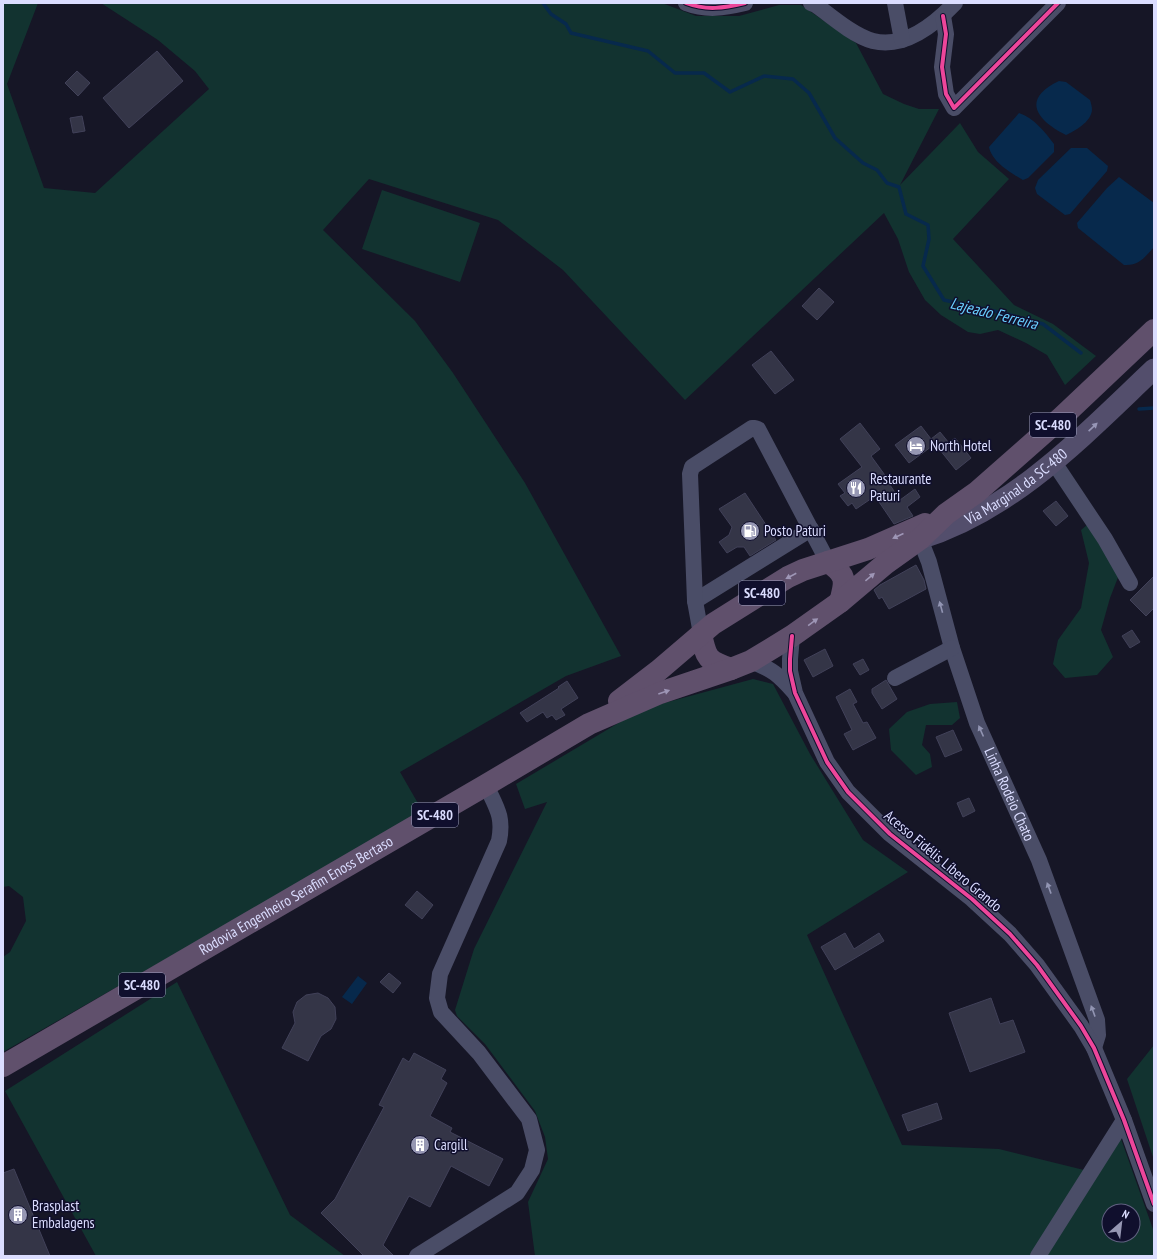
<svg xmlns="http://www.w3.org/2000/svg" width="1157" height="1259" font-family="'PT Sans Narrow',sans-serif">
<rect width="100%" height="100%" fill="#161626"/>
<path fill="#123330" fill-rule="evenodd" d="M3,3H38L7,84L44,188L95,193L209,89L195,71L158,40L101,3H662L696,16H739L779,5H801L856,43L883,94L904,104L919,109H939L900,185L960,123L978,152L1009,179L953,239L1014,305L1053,324L1096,356L1065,385L1047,355L1026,343L998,330L980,334L968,332L941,315L925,300L909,272L898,239L884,213L685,400L563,270L498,220L369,179L323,230L415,321L453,373L525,483L621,656L566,676L400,772L423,812L3,1052V957L10,952L26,921L23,897L9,886L3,887Z
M382,190L480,223L460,282L362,249Z
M1098,516L1124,562L1110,598L1101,630L1113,657L1097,675L1065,678L1053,664L1058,640L1081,608L1089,563L1081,530Z
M753,679L773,684L810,754L863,840L908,872L807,935L902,1145L999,1149L1084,1170L1115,1122L1154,1232V1256H535L528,1202L548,1159L545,1137L535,1111L485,1044L457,1016L455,1010L474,949L547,802L525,809L516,784L642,709ZM1109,1211H1133V1235H1109Z
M957,702L960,718L952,725H926L922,745L930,754L932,767L916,775L891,750L889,729L907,712L930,704Z
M177,982L290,1215L345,1256H96L5,1091Z
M1154,1045V1160L1127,1079Z"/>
<path fill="#07294c" d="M1059,81L1066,82L1090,100C1091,103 1092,107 1092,110C1091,122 1075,131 1066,135C1036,120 1021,99 1059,81Z
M1019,113C1034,118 1045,132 1054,144V152L1028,178L1023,180C1011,173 992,162 989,147Z
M1071,148H1087L1108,166L1107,171L1070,214L1065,215L1037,194L1035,188L1038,180Z
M1119,177L1154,203V247C1145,257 1139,266 1124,265L1078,228L1077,223L1107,188Z
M358,976L367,983L352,1004L342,997Z"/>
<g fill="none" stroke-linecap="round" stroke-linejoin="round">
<path stroke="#07294c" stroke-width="3.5" d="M543,3L551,14L566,24L571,33L648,51L675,73H704L730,92L764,76L793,79L809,93L835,138L863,163L877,170L887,183L899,187L906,214L928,225L929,239L923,266L944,300L1003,313L1043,324L1081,353
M1139,409L1154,408"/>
</g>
<path fill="#343547" stroke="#414159" d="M157,51L183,81L129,128L103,98Z
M77,71L90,83L78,96L65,83Z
M82,116L85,131L73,133L70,118Z
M819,288L834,302L817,320L802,306Z
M771,351L794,380L775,394L752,365Z
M860,423L880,449L871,456L887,478L886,479L900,500L915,489L920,497L907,507L913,516L894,524L875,496L856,509L852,503L848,506L840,496L845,493L838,484L862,467L840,439Z
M921,426L931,439L940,432L949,443L955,438L971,458L956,470L932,440L935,444L909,463L895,445Z
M745,493L776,540L750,556L744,547H737L727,553L719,542L729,535L732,527L719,509Z
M1056,501L1068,516L1056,526L1043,511Z
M916,565L924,580L926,589L889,609L882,597L879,599L874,590L880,585Z
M1154,576V608L1146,616L1130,600Z
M1132,630L1140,642L1130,648L1122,636Z
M825,649L833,666L813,677L804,660Z
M863,659L869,670L860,675L853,664Z
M886,680L897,699L882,709L872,693V689Z
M567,681L578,698L561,709L565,715L556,720L552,715L547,718L543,712L527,722L520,713L559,688L558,687Z
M850,689L857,702L853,704L863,723L867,722L876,738L853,750L844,734L852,730L836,697Z
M953,730L962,750L945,757L936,737Z
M969,798L975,811L963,817L957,803Z
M417,891L433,905L422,919L405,905Z
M845,933L854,949L879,933L884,941L835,970L821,947Z
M389,973L401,983L393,993L380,982Z
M318,993L328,998L335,1007L336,1019L331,1029L321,1036L308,1061L282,1048L295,1023L293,1012L297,1002L306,995Z
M991,998L1000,1024L1013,1020L1025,1052L970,1072L949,1013Z
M414,1053L446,1070L441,1079L447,1083L430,1116L452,1128L450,1132L503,1159L489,1186L451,1166L430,1207L409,1196L383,1245L394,1256H364L321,1213L335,1199L384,1107L379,1105L403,1058L409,1062Z
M937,1103L942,1119L908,1131L902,1115Z
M14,1169L50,1256H3V1173Z"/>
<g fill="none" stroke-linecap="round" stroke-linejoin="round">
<g stroke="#4a4d67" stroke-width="16">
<path d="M686,3C707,11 724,8 745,3"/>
<path d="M811,3L816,5C832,17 854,36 873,41C905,49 935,24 955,3"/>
<path d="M895,3L902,40"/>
<path d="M943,16L946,34L942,67L946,94L954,108L1058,3"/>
<path d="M1053,461L1105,539L1130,583"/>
<path id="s1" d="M920,539L929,562L952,648L977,723L1039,860L1097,1020L1098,1035L1094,1048"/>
<path d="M695,601L811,529"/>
<path d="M701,634L695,601L690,474L692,467L752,428H755L758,429L828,562"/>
<path d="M792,636L790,659V671L795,693L827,762L848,792L890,834L972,899L1010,934L1037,965L1081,1026L1094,1048L1124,1120L1154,1204"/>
<path d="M751,661C773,670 778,674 794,692"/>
<path d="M895,678L952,648"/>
<path d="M417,1256L517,1193L532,1170L537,1150L529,1119L479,1053L441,1012L437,998L440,974L499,841C504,816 496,807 486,785"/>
<path d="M1038,1256L1124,1120"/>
</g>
<path stroke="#534e6c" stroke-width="21" id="s2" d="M920,539C1014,510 1084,435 1154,369"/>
<g stroke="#60506c" stroke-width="22">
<path d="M828,562C847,575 846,581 840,602"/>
<path d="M701,634C706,658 707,661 731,669"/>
<path d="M619,701L658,671L713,624L788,577L803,570L868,549L925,524"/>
<path id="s3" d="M3,1066L486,785L589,724L660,693L731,669L751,661L792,636L840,602L885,564L920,539L946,514L977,492L1062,417L1154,330"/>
</g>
<defs>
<path id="cycleway" d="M686,3C707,11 724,8 745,3
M943,16L946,34L942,67L946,94L954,108L1058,3
M792,636L790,659V671L795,693L827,762L848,792L890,834L972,899L1010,934L1037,965L1081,1026L1094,1048L1124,1120L1154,1204"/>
</defs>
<use href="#cycleway" stroke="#100f2d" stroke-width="6"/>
<use href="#cycleway" stroke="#ed469a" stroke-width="4"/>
</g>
<defs><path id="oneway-solid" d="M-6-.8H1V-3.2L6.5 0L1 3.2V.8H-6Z"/></defs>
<use fill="#9796b6" href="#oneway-solid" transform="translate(1093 427) rotate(-43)"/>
<g fill="#9e96b6">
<use href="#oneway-solid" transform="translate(898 536) rotate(156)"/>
<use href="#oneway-solid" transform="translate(791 576) rotate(152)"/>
<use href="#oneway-solid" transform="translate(870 577) rotate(-40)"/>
<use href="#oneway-solid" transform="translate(813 622) rotate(-36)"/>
<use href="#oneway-solid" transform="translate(664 692) rotate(-19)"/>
</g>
<g fill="#9295b3">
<use href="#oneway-solid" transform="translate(941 607) rotate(-105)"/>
<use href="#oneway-solid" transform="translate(981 731) rotate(-114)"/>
<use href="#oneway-solid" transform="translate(1049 888) rotate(-110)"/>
<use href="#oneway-solid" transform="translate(1093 1011) rotate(-110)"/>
</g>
<defs>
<symbol id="hotel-disc" viewBox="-11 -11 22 22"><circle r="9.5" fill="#9697b3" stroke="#100f2d"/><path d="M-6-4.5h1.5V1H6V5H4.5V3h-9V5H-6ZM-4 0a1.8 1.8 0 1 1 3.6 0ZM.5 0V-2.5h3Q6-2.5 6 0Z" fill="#fff"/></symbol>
<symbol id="restaurant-disc" viewBox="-11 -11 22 22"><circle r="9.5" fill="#9697b3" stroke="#100f2d"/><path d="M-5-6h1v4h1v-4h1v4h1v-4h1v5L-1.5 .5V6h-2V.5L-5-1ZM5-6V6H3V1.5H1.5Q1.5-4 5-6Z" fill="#fff"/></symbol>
<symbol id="fuel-disc" viewBox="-11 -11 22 22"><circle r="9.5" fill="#9697b3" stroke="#100f2d"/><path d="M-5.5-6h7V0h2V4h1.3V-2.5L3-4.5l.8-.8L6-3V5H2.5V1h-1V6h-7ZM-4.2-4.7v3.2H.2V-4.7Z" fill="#fff"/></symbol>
<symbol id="building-disc" viewBox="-11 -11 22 22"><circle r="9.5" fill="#9697b3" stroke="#100f2d"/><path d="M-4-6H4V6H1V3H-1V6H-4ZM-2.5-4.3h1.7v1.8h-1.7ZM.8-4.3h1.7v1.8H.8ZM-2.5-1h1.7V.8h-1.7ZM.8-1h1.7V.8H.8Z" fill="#fff"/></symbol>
</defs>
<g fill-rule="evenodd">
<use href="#hotel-disc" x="905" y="435" width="22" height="22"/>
<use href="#restaurant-disc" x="845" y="477" width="22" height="22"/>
<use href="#fuel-disc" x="739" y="520" width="22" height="22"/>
<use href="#building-disc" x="409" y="1134" width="22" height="22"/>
<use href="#building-disc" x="7" y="1204" width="22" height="22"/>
</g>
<g text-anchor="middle" stroke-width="3" stroke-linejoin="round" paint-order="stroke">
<g fill="#100f2d" stroke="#9e9fc0" stroke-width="1">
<rect x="1030" y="413" width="46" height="24" rx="3"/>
<rect x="739" y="581" width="46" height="24" rx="3"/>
<rect x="412" y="803" width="46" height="24" rx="3"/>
<rect x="119" y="973" width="46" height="24" rx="3"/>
</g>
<g font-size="14" font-weight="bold" fill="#dbddff">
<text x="1053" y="430">SC-480</text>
<text x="762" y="598">SC-480</text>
<text x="435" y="820">SC-480</text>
<text x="142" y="990">SC-480</text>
</g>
<g font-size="15" fill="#dbddff" stroke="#100f2d" text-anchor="start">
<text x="930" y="451">North Hotel</text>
<text x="870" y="484">Restaurante<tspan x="870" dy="17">Paturi</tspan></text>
<text x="764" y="536">Posto Paturi</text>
<text x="434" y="1150">Cargill</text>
<text x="32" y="1211">Brasplast<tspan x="32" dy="17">Embalagens</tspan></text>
</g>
<g font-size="15" fill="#dbddff" stroke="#100f2d">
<text dy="5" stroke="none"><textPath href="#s2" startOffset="110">Via Marginal da SC-480</textPath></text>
<text dy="5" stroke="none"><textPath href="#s1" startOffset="271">Linha Rodeio Chato</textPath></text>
<text transform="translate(943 861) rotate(40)" y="5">Acesso Fidélis Líbero Grando</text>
<text dy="5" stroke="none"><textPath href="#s3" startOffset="339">Rodovia Engenheiro Serafim Enoss Bertaso</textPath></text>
</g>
<g font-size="16" font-style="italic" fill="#69d0ff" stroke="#100f2d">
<text transform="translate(994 313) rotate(14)" y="6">Lajeado Ferreira</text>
</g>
</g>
<rect width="1157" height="1259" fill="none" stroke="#dbddff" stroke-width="8"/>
<g transform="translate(1121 1223) rotate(28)"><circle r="19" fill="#100f2d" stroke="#616181"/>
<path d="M0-3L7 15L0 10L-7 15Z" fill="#9697b3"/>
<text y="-6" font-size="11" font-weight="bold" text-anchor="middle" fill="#dbddff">N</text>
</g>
</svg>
